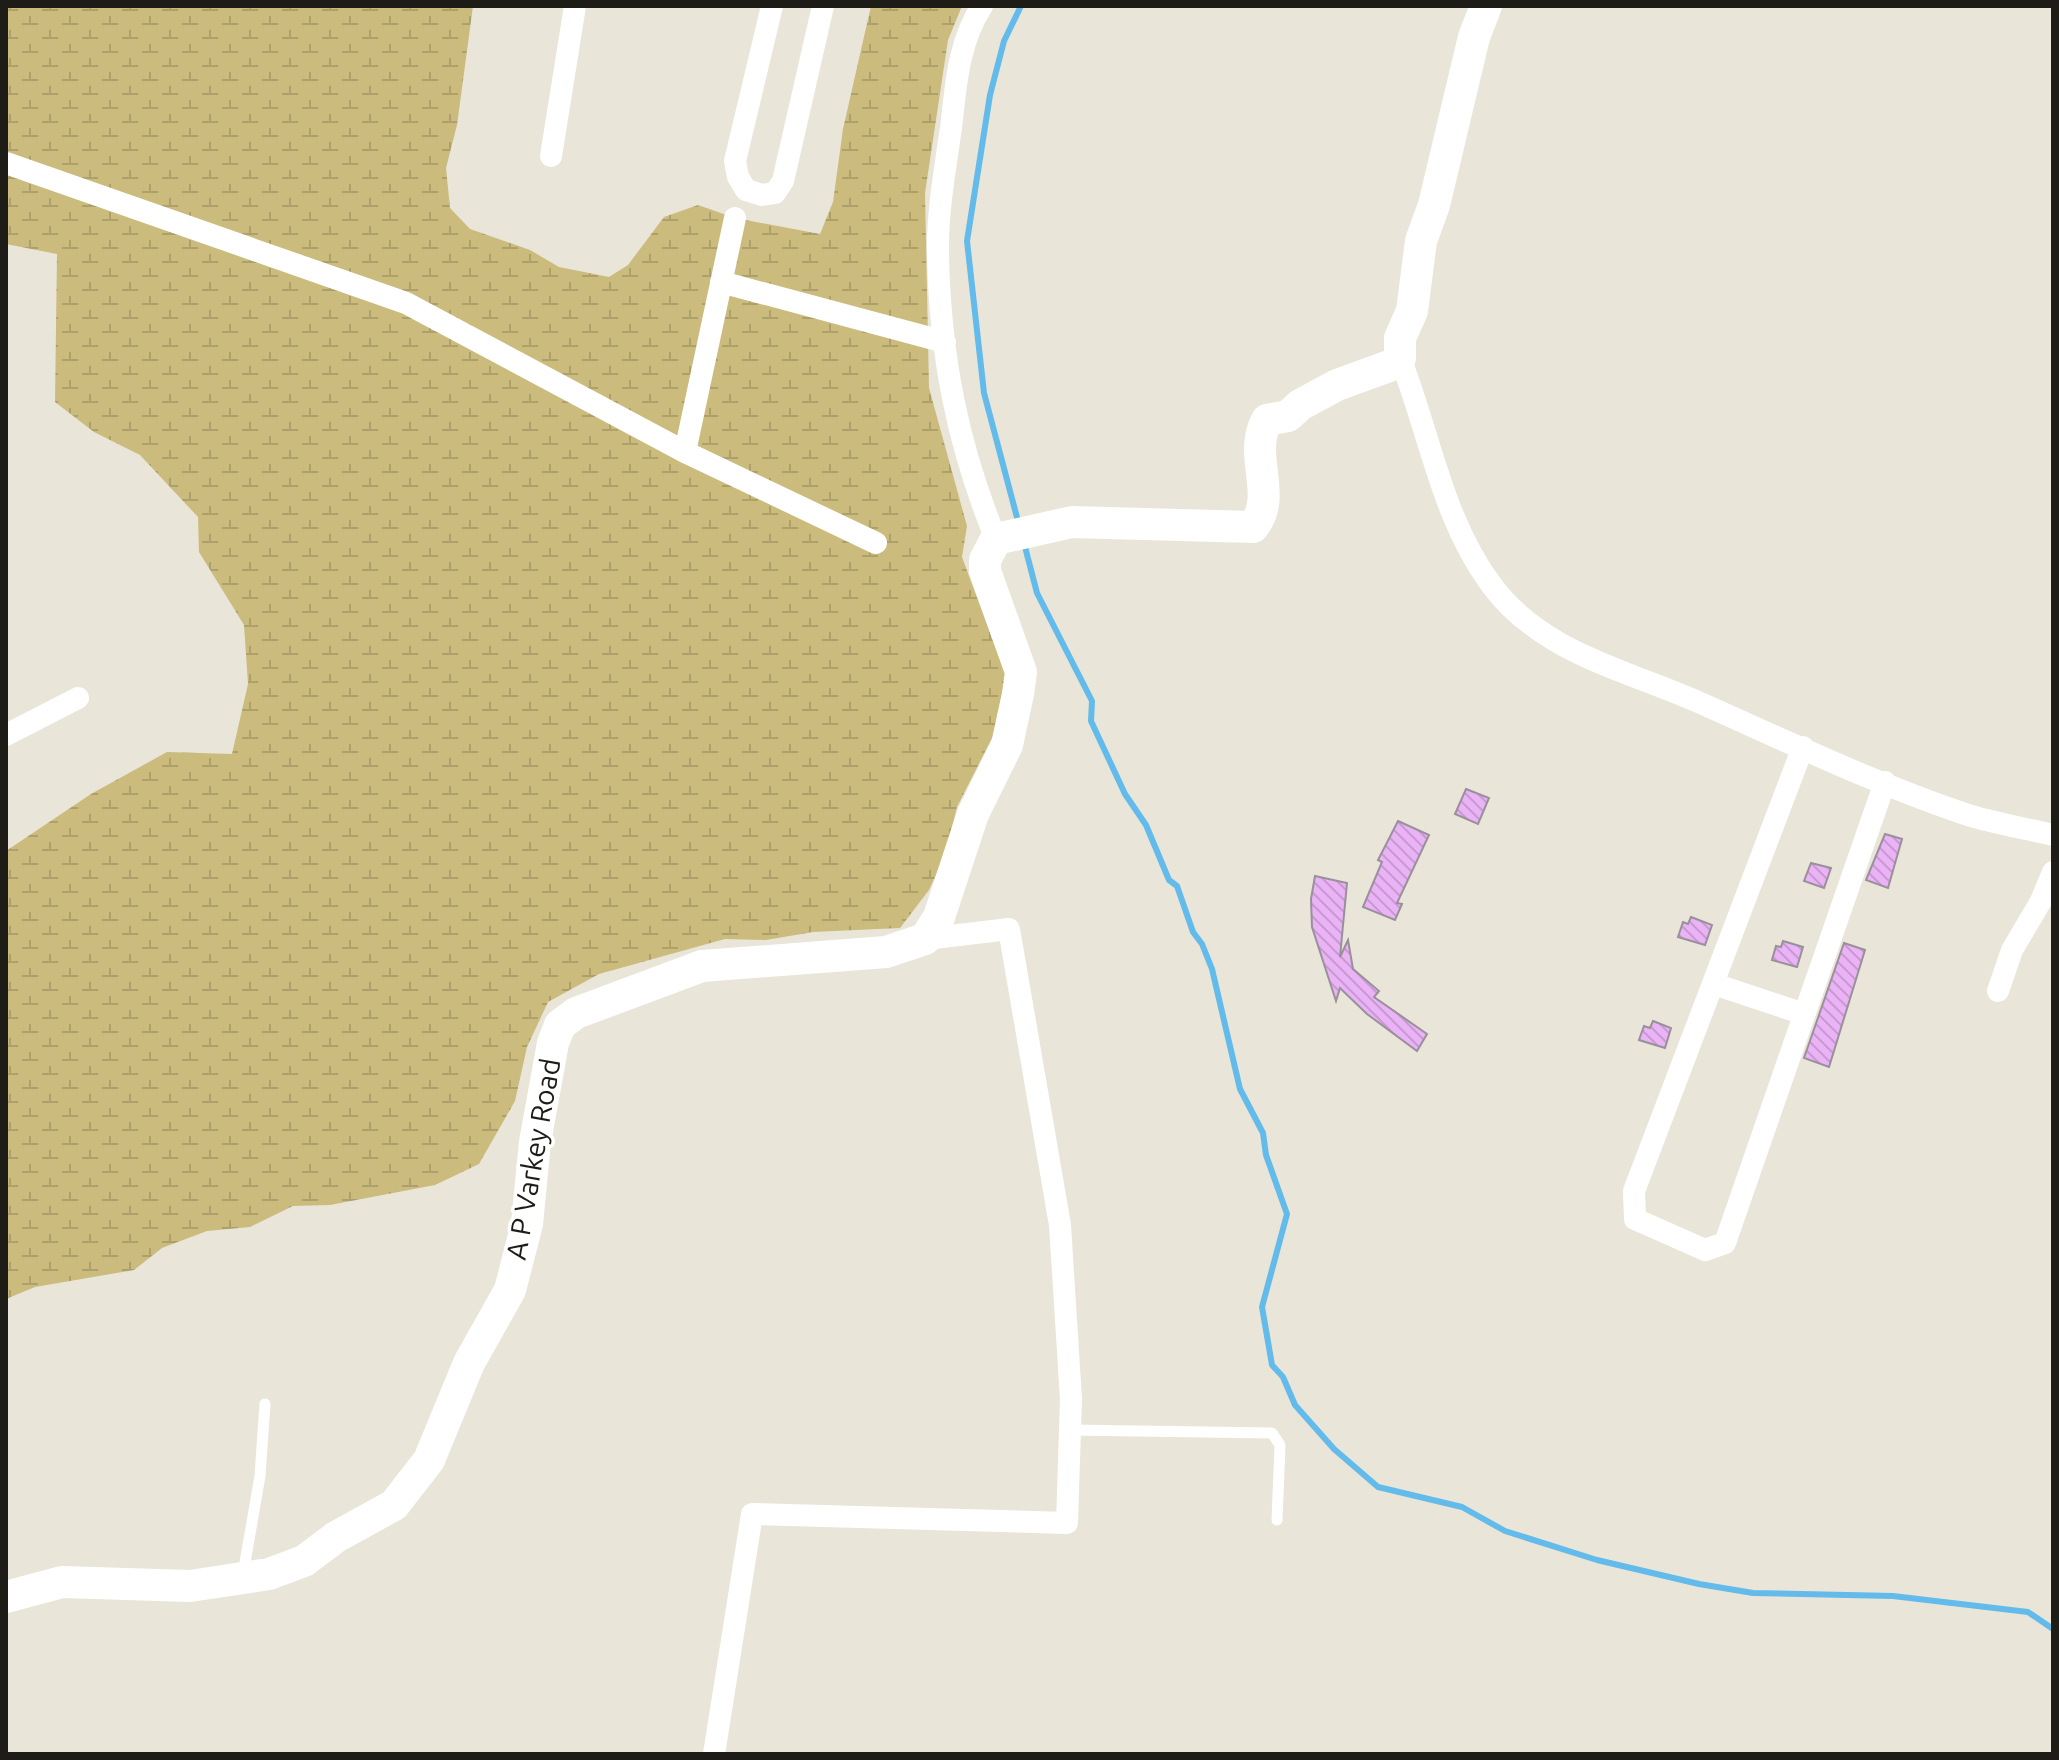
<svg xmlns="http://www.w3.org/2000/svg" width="2059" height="1760" font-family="Ubuntu,sans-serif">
<defs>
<pattern id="wetland-marsh" width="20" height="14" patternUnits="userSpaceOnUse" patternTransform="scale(2)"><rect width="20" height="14" fill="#cbbb7c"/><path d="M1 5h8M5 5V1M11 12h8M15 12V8" fill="none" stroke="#aea06a"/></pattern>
<pattern id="building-back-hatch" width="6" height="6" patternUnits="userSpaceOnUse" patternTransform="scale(2)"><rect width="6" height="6" fill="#eab3f6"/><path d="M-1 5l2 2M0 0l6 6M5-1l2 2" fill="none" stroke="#c899d2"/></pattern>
</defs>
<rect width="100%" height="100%" fill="#e9e5d8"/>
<path fill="url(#wetland-marsh)" d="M6,6H473L457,125L446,168L450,208L470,229L530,250L559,267L609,277L628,265L664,217L698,205L735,218L820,234L833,202L843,129L871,6H962L948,40L925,193L929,388L967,526L962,557L1006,676L993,736L957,807L945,855L929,890L900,928L813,932L766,940L725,939L599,974L548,1002L527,1047L515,1101L479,1164L435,1185L330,1205L293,1206L250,1227L207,1231L162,1248L134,1270L35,1287L6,1299V851L91,794L167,752L232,754L248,684L244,625L199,552L198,517L140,455L94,432L55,402L57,254L6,244Z"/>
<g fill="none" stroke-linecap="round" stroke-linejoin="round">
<path stroke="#62bbea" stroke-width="6" d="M1019,525L984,393L967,241L990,95L1004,41L1021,6
M1024,543L1037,593L1092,701L1091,721L1125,794L1146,825L1169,880L1177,886L1193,932L1202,944L1212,969L1240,1089L1263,1133L1266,1155L1287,1214L1262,1307L1272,1365L1283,1377L1295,1405L1334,1449L1378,1487L1462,1507L1505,1531L1597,1560L1699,1584L1753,1593L1893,1596L2028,1612L2053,1629"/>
</g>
<path fill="url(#building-back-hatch)" stroke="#99909b" stroke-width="2" d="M1466,789L1489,798L1478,824L1455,814Z
M1398,821L1429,835L1397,903L1402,904L1395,920L1363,907L1382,862L1378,860Z
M1885,834L1902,839L1888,888L1866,880Z
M1811,863L1831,868L1824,888L1804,881Z
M1315,876L1347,883L1340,957L1348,940L1353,969L1379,991L1374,997L1427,1034L1417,1051L1367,1014L1340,988L1336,1001L1312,927L1311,899Z
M1691,917L1712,925L1705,945L1678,937L1683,922L1688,924Z
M1783,941L1803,947L1797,967L1772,960L1776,946L1781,947Z
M1844,943L1865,950L1829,1067L1804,1058Z
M1653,1021L1671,1028L1665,1048L1639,1040L1644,1026L1650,1028Z"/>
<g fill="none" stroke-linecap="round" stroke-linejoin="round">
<path stroke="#fff" stroke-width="11" d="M1070,1430L1272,1433L1280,1445L1277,1520
M243,1574L260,1476L265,1404"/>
<path stroke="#fff" stroke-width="22" d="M772,6L735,161L738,177L746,190L762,195L775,193L783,181L823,6
M982,6C958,43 956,85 951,128C945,169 937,214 938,255C940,356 958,447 996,539
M551,156L575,6
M6,163L406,303L685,452L876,543
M721,282L945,342
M1400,358C1430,434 1442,520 1493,587C1542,652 1625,670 1696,701C1784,740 1873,783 1965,814C1993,823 2024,828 2053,835
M685,452L735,218
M6,735L78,698
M1803,747L1634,1191L1635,1219L1705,1250L1725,1243L1885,782
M1714,984L1804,1014
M1998,991L2012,950L2041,901L2053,872
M714,1754L752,1514L1067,1523L1071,1399L1060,1225L1009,929L925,939"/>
<path stroke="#fff" stroke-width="32" d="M6,1597L62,1582L190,1586L269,1574L304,1561L336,1537L394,1505L429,1460L469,1363L510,1290L527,1224L535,1142L553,1043L560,1025L576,1013L702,966L886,952L925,939L939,917L973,814L1007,745L1018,694L1021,672L985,571V560L996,539L1072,522L1253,527C1279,495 1247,456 1267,420L1288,416L1300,405L1337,385L1392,365L1400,358V338L1412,311L1421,241L1434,205L1474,37L1486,6"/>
</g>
<g text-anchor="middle" stroke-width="7" stroke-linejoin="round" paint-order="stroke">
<g font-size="28" fill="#1d1c17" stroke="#fff">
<text transform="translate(533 1159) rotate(-80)" y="10">A P Varkey Road</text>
</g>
</g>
<rect width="2059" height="1760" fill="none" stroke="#1d1c17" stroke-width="16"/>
</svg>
